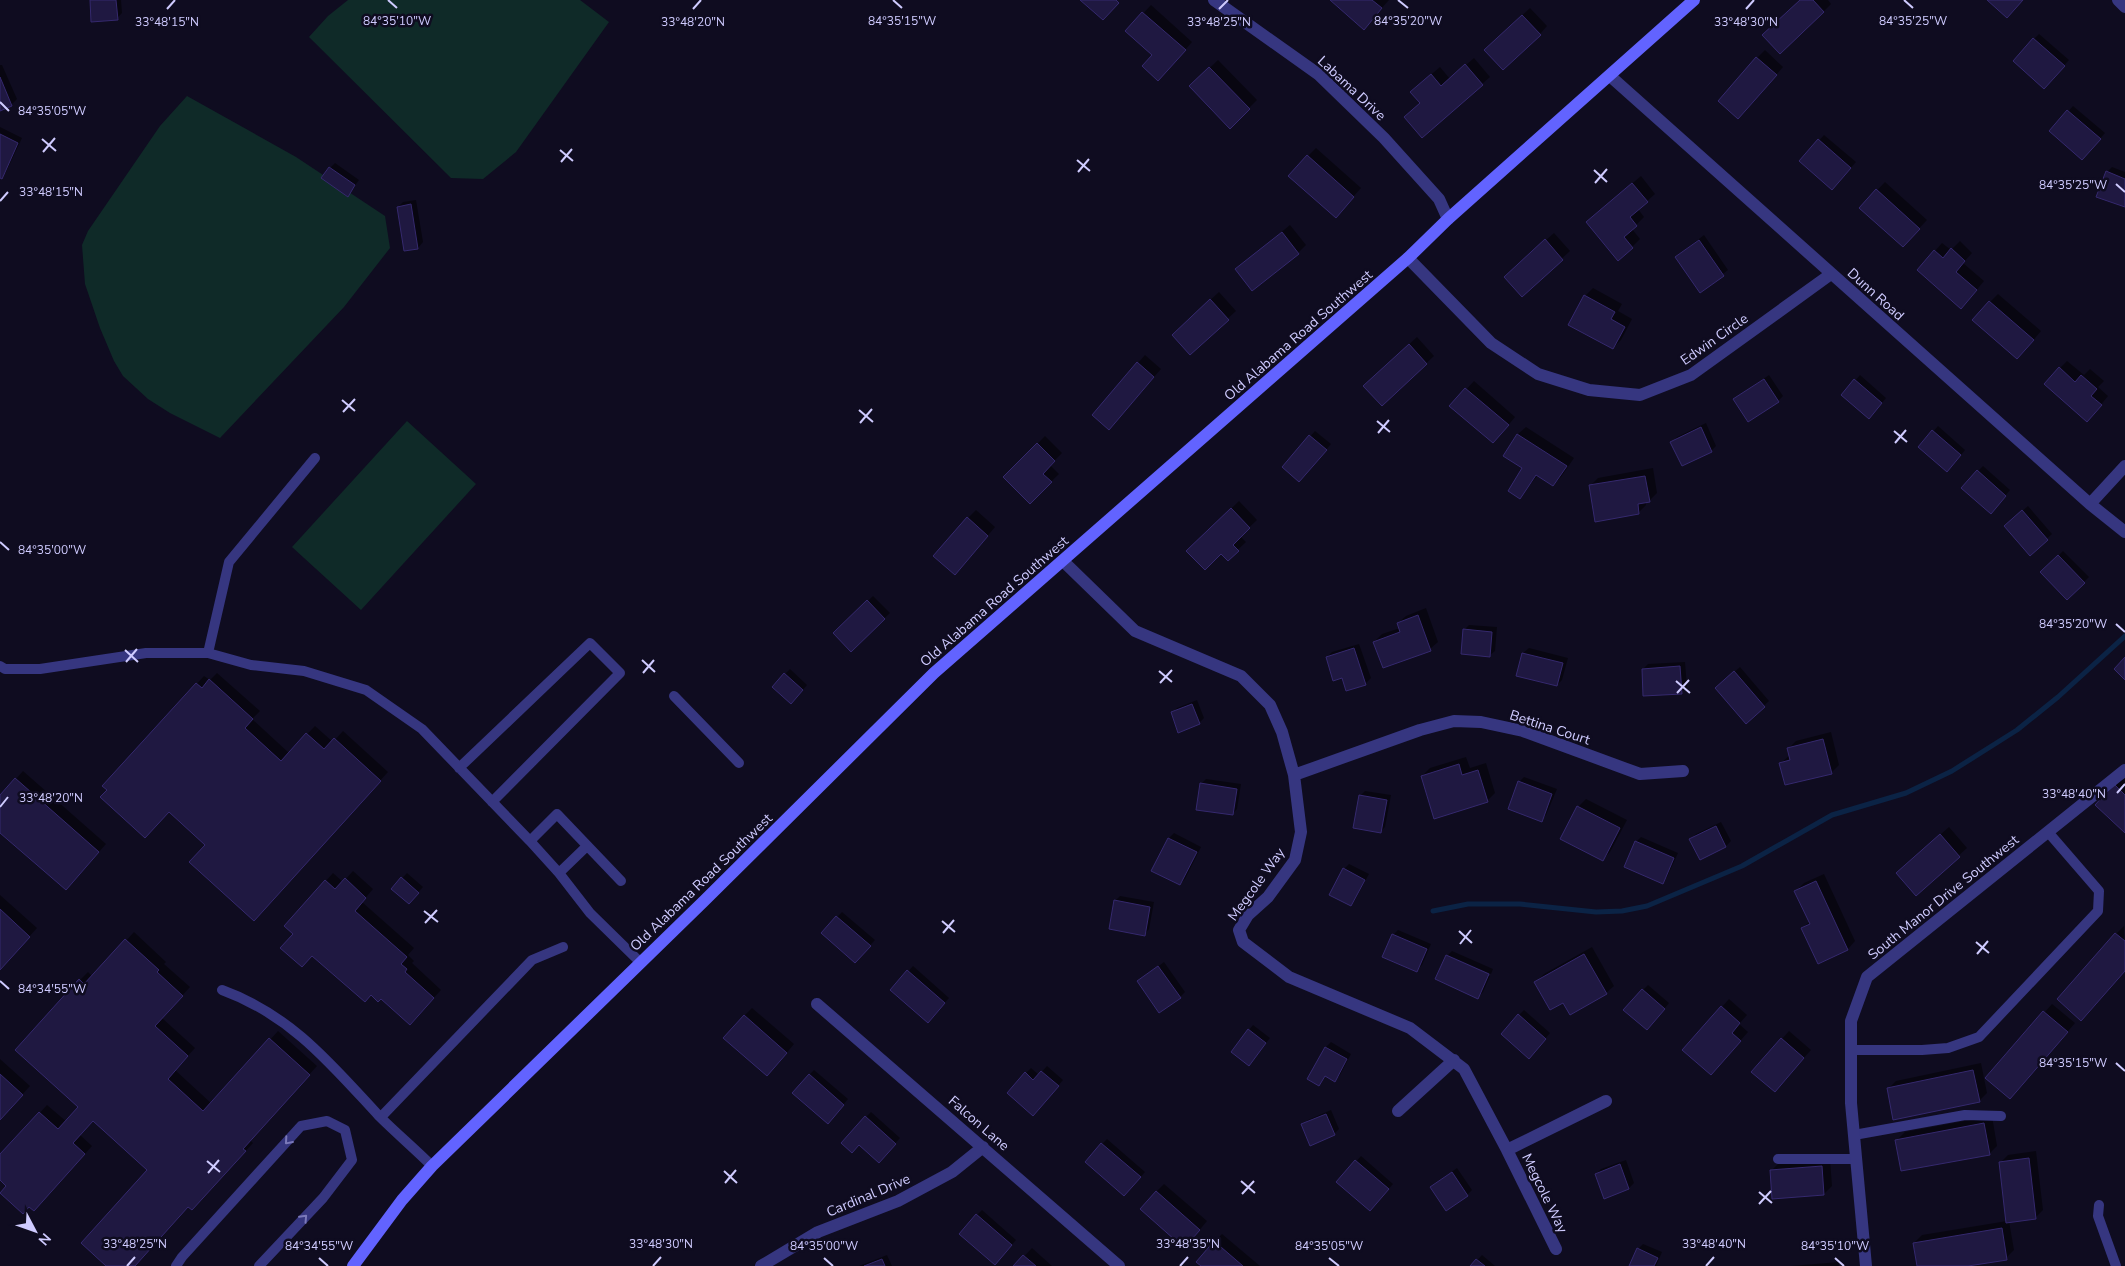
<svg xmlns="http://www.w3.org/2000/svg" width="2125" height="1266" font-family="'Nunito Sans',sans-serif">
<rect width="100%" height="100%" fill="#0f0c20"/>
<path fill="#0f2a28" d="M348,0H580L609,22L516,152L483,179L451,178L309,37L328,16Z
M187,96L296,157L385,216L390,248L344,307L220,438L170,413L148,399L123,376L114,361L100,328L85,284L82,245L88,231L160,126Z
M407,421L476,484L361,610L292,547Z"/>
<path fill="#0007" d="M91,0H121L122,13L117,18Z
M1331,0H1389L1371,20Z
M1801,0H1828L1831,4L1824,11Z
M1151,5L1192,42L1166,72L1153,55L1127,31Z
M1530,8L1547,26L1540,34L1494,42Z
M2039,34L2069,60L2049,82L2034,39Z
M1765,50L1783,67L1746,109L1757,58Z
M1474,58L1490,77L1482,84L1421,103L1420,84L1440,67L1450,79Z
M1218,60L1257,100L1230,127L1191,86Z
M0,65H2L17,99L12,104L0,110Z
M2073,106L2105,133L2087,153L2051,131Z
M0,127L22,138L6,172L1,177Z
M1824,135L1856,162L1837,183L1801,161Z
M1316,148L1361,188L1343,208L1308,156Z
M335,163L359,180L348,195L330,168Z
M2112,167L2125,172V206L2107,172Z
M1641,176L1655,194L1638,209L1644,217L1632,229L1640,239L1632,247L1587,222Z
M1885,182L1927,220L1910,238L1861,207Z
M416,200L423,242L418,248L398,207L403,202Z
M1290,225L1306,245L1298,253L1237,269Z
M1554,233L1570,251L1522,295L1513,269Z
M1704,235L1728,270L1701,291L1676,257Z
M1960,241L1972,253L1963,263L1984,281L1969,299L1935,251L1942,243L1951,250Z
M1593,288L1622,304L1618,311L1632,319L1621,340L1613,348L1585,296Z
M1219,292L1236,311L1190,353L1181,327Z
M1998,294L2041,331L2025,350L1990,302Z
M1417,337L1434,356L1382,404L1373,378Z
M1145,355L1161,369L1109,428L1138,363Z
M2067,361L2084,375L2090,369L2104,381L2098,387L2108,396L2095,412L2060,368Z
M1769,375L1783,396L1778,401L1735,399Z
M1860,375L1886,398L1874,412L1843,395Z
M1474,381L1515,417L1501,434L1451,406Z
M1706,423L1716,446L1711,451L1672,442L1677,437Z
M1938,426L1965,450L1952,466L1920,447Z
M1526,427L1574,458L1561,477L1553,485L1538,475L1520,497L1524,468L1504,455L1518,434Z
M1315,431L1331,444L1304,475L1283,467Z
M1045,436L1062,453L1050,465L1059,474L1030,502L1005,477Z
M1983,466L2010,490L1996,507L1978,471Z
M1653,468L1657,493L1649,501H1646V505L1638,513L1590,486L1598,478Z
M1239,501L1257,520L1240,536L1246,542L1228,559L1222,552L1188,551Z
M2028,506L2052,534L2030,554L2011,521Z
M976,510L995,527L963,565L968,518Z
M2063,551L2089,577L2068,598L2042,572Z
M873,596L890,613L851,650L835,633Z
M1426,608L1438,642L1430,649L1374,642L1382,634L1400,628L1398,623L1406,616Z
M1469,625L1497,627L1495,651L1489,656L1464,630Z
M1359,644L1371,678L1365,684L1343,676L1327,657L1332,652Z
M1529,648L1568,658L1562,680L1557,685L1523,653Z
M1685,662L1687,687L1682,692L1643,669L1648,664Z
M1740,667L1769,701L1746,722L1722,683Z
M790,669L807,685L796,698L785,674Z
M217,673L260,711L252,719L289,753L315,726L333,742L343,731L388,772L261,911L206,844L169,811L108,790L104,786L204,676L210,680Z
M1197,700L1204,718L1199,723L1172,713L1177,708Z
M1831,732L1839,765L1831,773L1781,763L1790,755L1788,749L1796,741Z
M1466,757L1470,768L1486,763L1495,793L1487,801L1422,776L1430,768Z
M23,771L106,844L73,881L0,831V797Z
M1524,777L1557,789L1546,815L1541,820L1519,782Z
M2123,778L2125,779V832L2097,805Z
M1206,779L1241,784L1237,809L1232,814L1201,784Z
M1365,791L1391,795L1385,827L1380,832L1360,796Z
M1586,799L1627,820L1610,852L1603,859L1578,807Z
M1721,822L1731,841L1726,846L1701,859L1691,839L1696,834Z
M1949,827L1967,848L1916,894L1906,865Z
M1174,833L1201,847L1185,879L1180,884L1169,838Z
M1641,837L1678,853L1667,877L1662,882L1636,842Z
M1349,864L1369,874L1355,900L1350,905L1344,869Z
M353,871L373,889L362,902L414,948L408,955L414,961L412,963L441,990L418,1015L381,997L286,926L333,873L343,882Z
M407,873L423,887L409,902L393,888Z
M1824,874L1855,941L1848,949L1818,963L1802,929L1810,921L1796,891L1804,883Z
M0,895L37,928L0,969Z
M1120,896L1154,902L1149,929L1144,935L1115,901Z
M842,912L875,940L860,956L822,933Z
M2124,926L2125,970L2059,999L2116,934Z
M1398,930L1431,944L1422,965L1417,970L1393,935Z
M134,932L166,962L164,964L190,987L162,1018L195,1048L175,1070L212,1104L278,1031L317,1066L250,1140L253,1143L200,1201L189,1205L134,1266H108L149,1170L94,1120L80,1135L92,1146L42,1202L8,1186L0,1178V1156L47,1105L67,1122L80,1107L17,1050L80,980L88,972L93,977Z
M1592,947L1614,986L1606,993L1564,1001L1536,982L1544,974Z
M1452,951L1493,969L1491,974L1448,955Z
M1447,957L1490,976L1483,992L1478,997Z
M1164,962L1185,992L1180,997L1139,981Z
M913,966L949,998L933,1016L892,990Z
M1648,985L1669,1003L1652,1024L1643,990Z
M1729,999L1747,1015L1739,1024L1748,1032L1719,1065L1722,1007Z
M2052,1004L2075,1023L2018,1090L1987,1077Z
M752,1008L794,1044L775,1067L744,1016Z
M1524,1010L1550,1033L1534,1052L1519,1015Z
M1253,1025L1270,1038L1249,1064V1030Z
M1789,1031L1811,1050L1782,1082V1039Z
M1331,1042L1351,1054L1340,1075L1335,1080L1326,1075L1319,1084L1308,1078L1326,1047Z
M0,1059L30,1086L0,1119Z
M1981,1063L1987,1093L1979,1101L1888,1089L1896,1081Z
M1047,1066L1063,1080L1038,1109L1026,1073L1031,1068L1039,1075Z
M814,1070L848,1099L833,1117L809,1075Z
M1331,1110L1339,1129L1334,1134L1303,1125L1308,1120Z
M871,1112L900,1138L884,1156L860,1144L866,1117Z
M1992,1116L1997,1146L1989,1154L1897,1140L1905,1132Z
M1107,1139L1145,1172L1129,1190L1086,1161Z
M2036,1151L2043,1210L2035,1218L2009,1221L2014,1250L2006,1258L1960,1266H1918L1914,1243L1922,1235L2007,1221L2000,1163L2008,1155Z
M1361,1156L1393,1184L1375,1204L1338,1182Z
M1830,1159L1832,1186L1824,1194L1771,1171L1779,1163Z
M1626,1160L1634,1183L1629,1188L1604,1197L1596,1174L1601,1169Z
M1457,1168L1472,1190L1467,1195L1431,1187Z
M1164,1184L1207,1221L1192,1239L1156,1192Z
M982,1210L1016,1240L1000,1258L977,1215Z
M1222,1234L1260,1266H1203L1214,1242Z
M1643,1244L1662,1252L1656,1266H1630L1638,1249Z
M1032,1248L1052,1266H1015Z
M887,1255L892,1266H859Z
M1482,1255L1495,1266H1472Z
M1839,1262V1266H1791Z"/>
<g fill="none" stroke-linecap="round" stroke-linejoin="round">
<path stroke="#0b2345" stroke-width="5" d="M1433,911L1468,904H1520L1596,912L1622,911L1647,906L1742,866L1832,815L1906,793L1952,771L2017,730L2058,697L2125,636"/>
</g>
<path fill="#1f1841" stroke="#35296e" d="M90,0H116L118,20L91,22Z
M1080,0H1116L1119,3L1103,20Z
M1330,0H1372L1382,8L1364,30Z
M1800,0H1813L1824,12L1780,54L1762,35Z
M1987,0H2023L2007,18Z
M1142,12L1186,50L1158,81L1142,66L1152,55L1125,31Z
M1522,15L1541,35L1503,70L1484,50Z
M2033,38L2065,66L2044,89L2013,61Z
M1756,57L1777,75L1738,119L1718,101Z
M1465,64L1483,85L1422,138L1404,117L1420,103L1410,92L1431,74L1441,86Z
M1209,67L1250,109L1230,129L1189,86Z
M0,77L12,106L0,111Z
M2067,110L2101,139L2082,160L2049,131Z
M0,134L18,143L2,179L0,178Z
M1818,139L1851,168L1832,190L1799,161Z
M1307,155L1354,197L1336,218L1288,176Z
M329,167L355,185L348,197L321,178Z
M2106,171L2125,179V207L2096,197Z
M1632,183L1648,202L1630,217L1637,226L1624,237L1633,248L1618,261L1586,222Z
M1876,189L1920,229L1903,247L1859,208Z
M411,204L418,249L404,251L397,207Z
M1282,232L1299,254L1252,291L1235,269Z
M1545,239L1563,260L1522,297L1504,277Z
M1699,240L1724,276L1700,293L1675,257Z
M1951,248L1965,261L1956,272L1977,290L1961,309L1917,270L1934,250L1943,258Z
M1584,295L1615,312L1611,319L1625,327L1613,349L1568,325Z
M1210,299L1229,320L1190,355L1172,335Z
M1989,301L2034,340L2017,359L1972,320Z
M1409,344L1427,364L1382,406L1363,386Z
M1137,362L1154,377L1109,430L1092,415Z
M2059,367L2075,382L2081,375L2097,389L2091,396L2102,405L2087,422L2044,384Z
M1764,379L1779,402L1748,422L1733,399Z
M1854,379L1882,403L1869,419L1841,395Z
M1465,388L1509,425L1493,443L1449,406Z
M1701,427L1712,452L1682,466L1670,442Z
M1932,430L1961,455L1947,472L1918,447Z
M1517,434L1567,466L1553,486L1536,475L1520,499L1508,491L1522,468L1503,456Z
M1309,435L1327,450L1299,482L1282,467Z
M1037,443L1055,461L1043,474L1052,482L1030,504L1003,477Z
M1977,470L2006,496L1991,514L1961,488Z
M1645,476L1650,502L1638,504L1639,514L1595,522L1589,485Z
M1231,508L1250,528L1233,545L1239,551L1228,561L1221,554L1205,570L1186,551Z
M2022,510L2048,540L2030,556L2004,526Z
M967,517L988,536L955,575L933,556Z
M2058,555L2085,583L2067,600L2040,572Z
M867,600L885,619L851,652L833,633Z
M1418,615L1431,651L1383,668L1373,642L1400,632L1397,623Z
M1463,629L1492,632L1490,657L1461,654Z
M1354,648L1366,685L1346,691L1342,678L1333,681L1326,657Z
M1522,653L1563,663L1557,686L1516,676Z
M2125,657V680L2114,669Z
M1680,666L1682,694L1643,696L1642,669Z
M1734,671L1765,707L1746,724L1715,688Z
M784,673L803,690L791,704L772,687Z
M209,679L253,719L245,728L281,761L306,733L324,749L334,738L381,781L254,921L189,862L205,845L169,812L145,838L100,797L107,790L102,786L196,683L202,688Z
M1192,704L1200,724L1178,733L1171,712Z
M1823,739L1832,774L1785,785L1779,763L1790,760L1787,748Z
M1459,764L1462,775L1478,770L1488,802L1434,819L1421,776Z
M15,778L99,852L66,890L0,833V795Z
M1518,781L1552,794L1542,822L1508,809Z
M1200,783L1237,789L1233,815L1196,810Z
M2114,784L2125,795V833L2095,805Z
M1359,795L1387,800L1381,833L1353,828Z
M1577,806L1620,828L1603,861L1560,839Z
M1716,826L1726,847L1700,860L1689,839Z
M1940,834L1960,857L1916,896L1896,873Z
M1168,838L1197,852L1180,885L1151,871Z
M1635,841L1674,858L1663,884L1624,867Z
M1343,868L1365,880L1351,906L1329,895Z
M401,877L419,893L409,904L391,889Z
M345,878L366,898L355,911L407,957L401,964L407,969L405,972L434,998L410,1025L381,999L378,1002L371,995L365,1002L312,956L302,967L280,948L293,934L284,926L325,880L335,889Z
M1816,881L1848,950L1818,964L1801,928L1810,924L1794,891Z
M1114,900L1150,907L1145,936L1109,929Z
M0,909L30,937L0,970Z
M836,916L871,946L855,963L821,933Z
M2115,933L2125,941V971L2081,1021L2057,999Z
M1392,934L1427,949L1417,972L1382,957Z
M125,939L159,970L157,972L183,996L155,1026L188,1056L168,1079L203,1111L269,1038L310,1075L243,1149L246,1151L192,1210L188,1207L135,1266H106L81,1243L147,1170L93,1121L73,1143L85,1154L34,1211L29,1207L23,1214L0,1193L6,1186L0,1180V1154L39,1112L58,1129L78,1107L15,1050L79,979L84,984Z
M1584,954L1607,994L1570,1015L1563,1003L1550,1010L1534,982Z
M1446,955L1489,974L1478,999L1435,979Z
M1158,966L1181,998L1159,1013L1137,981Z
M907,970L945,1003L928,1023L890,990Z
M1642,989L1665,1009L1647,1030L1623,1010Z
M1721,1006L1740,1023L1732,1033L1741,1041L1711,1075L1682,1050Z
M2043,1011L2068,1032L2010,1099L1985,1078Z
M1518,1014L1546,1039L1529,1059L1501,1034Z
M744,1015L787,1053L767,1076L723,1038Z
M1248,1029L1266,1043L1249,1066L1231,1052Z
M1781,1038L1804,1058L1775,1092L1751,1072Z
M1325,1047L1347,1059L1335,1082L1325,1076L1319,1086L1307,1079Z
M1973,1070L1980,1102L1893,1120L1887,1088Z
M1041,1071L1059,1086L1033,1116L1007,1093L1025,1072L1033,1080Z
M0,1074L23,1095L0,1120Z
M809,1074L844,1105L828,1124L792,1093Z
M1326,1114L1335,1135L1310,1146L1301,1124Z
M865,1116L896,1144L879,1163L859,1145L852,1153L841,1143Z
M1984,1123L1990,1155L1901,1171L1895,1140Z
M1101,1143L1141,1177L1124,1196L1085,1162Z
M2029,1158L2036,1219L2006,1223L1999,1162Z
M1355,1160L1389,1189L1370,1211L1336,1182Z
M1620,1164L1629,1189L1604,1199L1595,1174Z
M1822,1166L1824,1195L1772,1199L1770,1170Z
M1452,1172L1468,1196L1446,1211L1430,1187Z
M1156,1191L1200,1230L1184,1248L1140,1209Z
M976,1214L1012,1245L995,1265L959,1234Z
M2002,1228L2007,1260L1968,1266H1917L1913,1243Z
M1214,1241L1243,1266H1201L1196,1262Z
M1637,1248L1658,1258L1654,1266H1629Z
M1023,1255L1036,1266H1013Z
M882,1259L885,1266H864Z
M1476,1259L1485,1266H1470Z"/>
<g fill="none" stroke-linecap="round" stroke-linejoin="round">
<path stroke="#363680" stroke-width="10" d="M208,653L229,562L315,458
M0,666L5,669H40L146,653H208L251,665L304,671L366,690L422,729L530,841L559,873L590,913L640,962
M674,696L739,763
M459,768L590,643L620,673L492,802
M530,841L557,814L621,881
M559,873L587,846
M222,990C291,1015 331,1064 379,1116C396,1133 415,1149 432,1166
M1851,1050H1922L1948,1048L1979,1037L2098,911L2099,891L2048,832
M381,1117L532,960L563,947
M1854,1135L1965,1115L2001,1116
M1778,1159H1856
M2099,1205L2098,1216L2116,1266
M176,1266L182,1257L301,1126L327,1121L345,1130L352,1160L323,1198L259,1266"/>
<path stroke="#363680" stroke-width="12" d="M1214,0L1318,74L1384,138L1439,199L1448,219
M2118,0L2125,7
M1610,76L2090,504L2125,532
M1408,258L1491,343L1538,374L1589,390L1640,395L1691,375L1831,274
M2090,504L2125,466
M1063,561L1135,631L1241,676L1270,705L1282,732L1294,775L1301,832L1295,860L1268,897L1248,915L1239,930L1243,942L1289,977L1410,1028L1464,1069L1507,1150L1556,1249
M1294,775L1420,730L1454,721L1481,722L1523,731L1640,774L1683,771
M817,1004L1119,1266
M1398,1111L1454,1060
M1507,1150L1606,1101
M761,1266L818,1232L898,1201L952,1172L983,1147
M1866,1266L1851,1103V1021L1867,977L2125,770"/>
<path stroke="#6263ff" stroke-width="12" d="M353,1266L402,1200L432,1166L704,901L934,673L1408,258L1448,219L1694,0"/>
</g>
<defs><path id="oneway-chevron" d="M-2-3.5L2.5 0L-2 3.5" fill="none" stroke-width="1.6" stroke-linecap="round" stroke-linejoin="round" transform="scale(1.25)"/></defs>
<g stroke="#7b79b9">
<use href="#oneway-chevron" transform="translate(288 1141) rotate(131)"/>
<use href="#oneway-chevron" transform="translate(304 1218) rotate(-47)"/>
</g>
<path fill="none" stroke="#cfcbff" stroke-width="2" d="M388,0L397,8M893,0L902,8M1398,0L1408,8M1904,0L1913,8M167,9L175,0M693,9L701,0M1219,9L1228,0M1746,9L1754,0M0,102L9,111M42,139L56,151M560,150L573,161M43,152L55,138M1077,160L1090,171M561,162L572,149M1594,170L1607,182M1078,172L1089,159M1595,183L1607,169M2116,184L2125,192M0,201L8,192M342,400L355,411M859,410L873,422M343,412L355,399M1377,421L1390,432M860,423L872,409M1894,431L1907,442M1378,433L1389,420M1895,443L1906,430M0,542L9,550M2116,624L2125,632M125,650L138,662M642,660L655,672M126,662L137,649M1159,671L1172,682M643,673L654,660M1676,681L1690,693M1160,683L1172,670M1677,693L1689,680M2117,793L2125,784M0,807L8,797M424,911L438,922M942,921L955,932M425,923L437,910M1459,931L1472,943M943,933L954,920M1976,942L1989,953M1460,944L1471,930M1977,954L1988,941M0,981L9,989M2116,1063L2125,1071M207,1161L220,1172M724,1171L737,1183M208,1173L219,1160M1241,1181L1255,1193M725,1183L736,1170M1759,1192L1772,1203M1242,1194L1254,1181M1759,1204L1771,1191M319,1258L328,1266M824,1258L833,1266M1329,1258L1339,1266M1835,1258L1844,1266M127,1266L135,1257M653,1266L661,1257M1180,1266L1188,1257M1706,1266L1714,1257"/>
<g text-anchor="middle" stroke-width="5" stroke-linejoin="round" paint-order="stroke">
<g font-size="14" fill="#cfcbff" stroke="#0f0c20">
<text transform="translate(1352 88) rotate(43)" y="5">Labama Drive</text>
<text transform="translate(1876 294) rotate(42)" y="5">Dunn Road</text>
<text transform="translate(1298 335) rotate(-41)" y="5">Old Alabama Road Southwest</text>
<text transform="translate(1714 339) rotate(-35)" y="5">Edwin Circle</text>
<text transform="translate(994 601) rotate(-41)" y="5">Old Alabama Road Southwest</text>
<text transform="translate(1550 727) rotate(18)" y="5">Bettina Court</text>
<text transform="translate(701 882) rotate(-44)" y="5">Old Alabama Road Southwest</text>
<text transform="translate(1256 884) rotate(-54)" y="5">Megcole Way</text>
<text transform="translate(1943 897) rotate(-39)" y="5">South Manor Drive Southwest</text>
<text transform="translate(979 1123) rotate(41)" y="5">Falcon Lane</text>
<text transform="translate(1545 1193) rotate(64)" y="5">Megcole Way</text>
<text transform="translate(868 1195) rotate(-23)" y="5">Cardinal Drive</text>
</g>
</g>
<g font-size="12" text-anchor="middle" fill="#cfcbff" stroke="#0f0c20" stroke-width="5" stroke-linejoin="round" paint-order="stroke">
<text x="397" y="25">84°35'10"W</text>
<text x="902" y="25">84°35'15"W</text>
<text x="1408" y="25">84°35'20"W</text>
<text x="1913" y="25">84°35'25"W</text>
<text x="167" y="26">33°48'15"N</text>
<text x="693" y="26">33°48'20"N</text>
<text x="1219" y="26">33°48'25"N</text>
<text x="1746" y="26">33°48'30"N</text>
<text x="52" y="115">84°35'05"W</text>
<text x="2073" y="189">84°35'25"W</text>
<text x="51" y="196">33°48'15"N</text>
<text x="52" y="554">84°35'00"W</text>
<text x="2073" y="628">84°35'20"W</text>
<text x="2074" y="798">33°48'40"N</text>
<text x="51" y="802">33°48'20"N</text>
<text x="52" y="993">84°34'55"W</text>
<text x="2073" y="1067">84°35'15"W</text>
<text x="135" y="1248">33°48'25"N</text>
<text x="661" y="1248">33°48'30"N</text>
<text x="1188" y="1248">33°48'35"N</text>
<text x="1714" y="1248">33°48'40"N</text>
<text x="319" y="1250">84°34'55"W</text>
<text x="824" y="1250">84°35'00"W</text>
<text x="1329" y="1250">84°35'05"W</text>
<text x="1835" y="1250">84°35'10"W</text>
</g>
<g transform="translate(35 1231) rotate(131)" stroke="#0f0c20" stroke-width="4" paint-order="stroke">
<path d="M0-4L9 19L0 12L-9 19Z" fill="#cfcbff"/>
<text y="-8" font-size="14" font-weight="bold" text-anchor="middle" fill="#cfcbff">N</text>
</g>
</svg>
